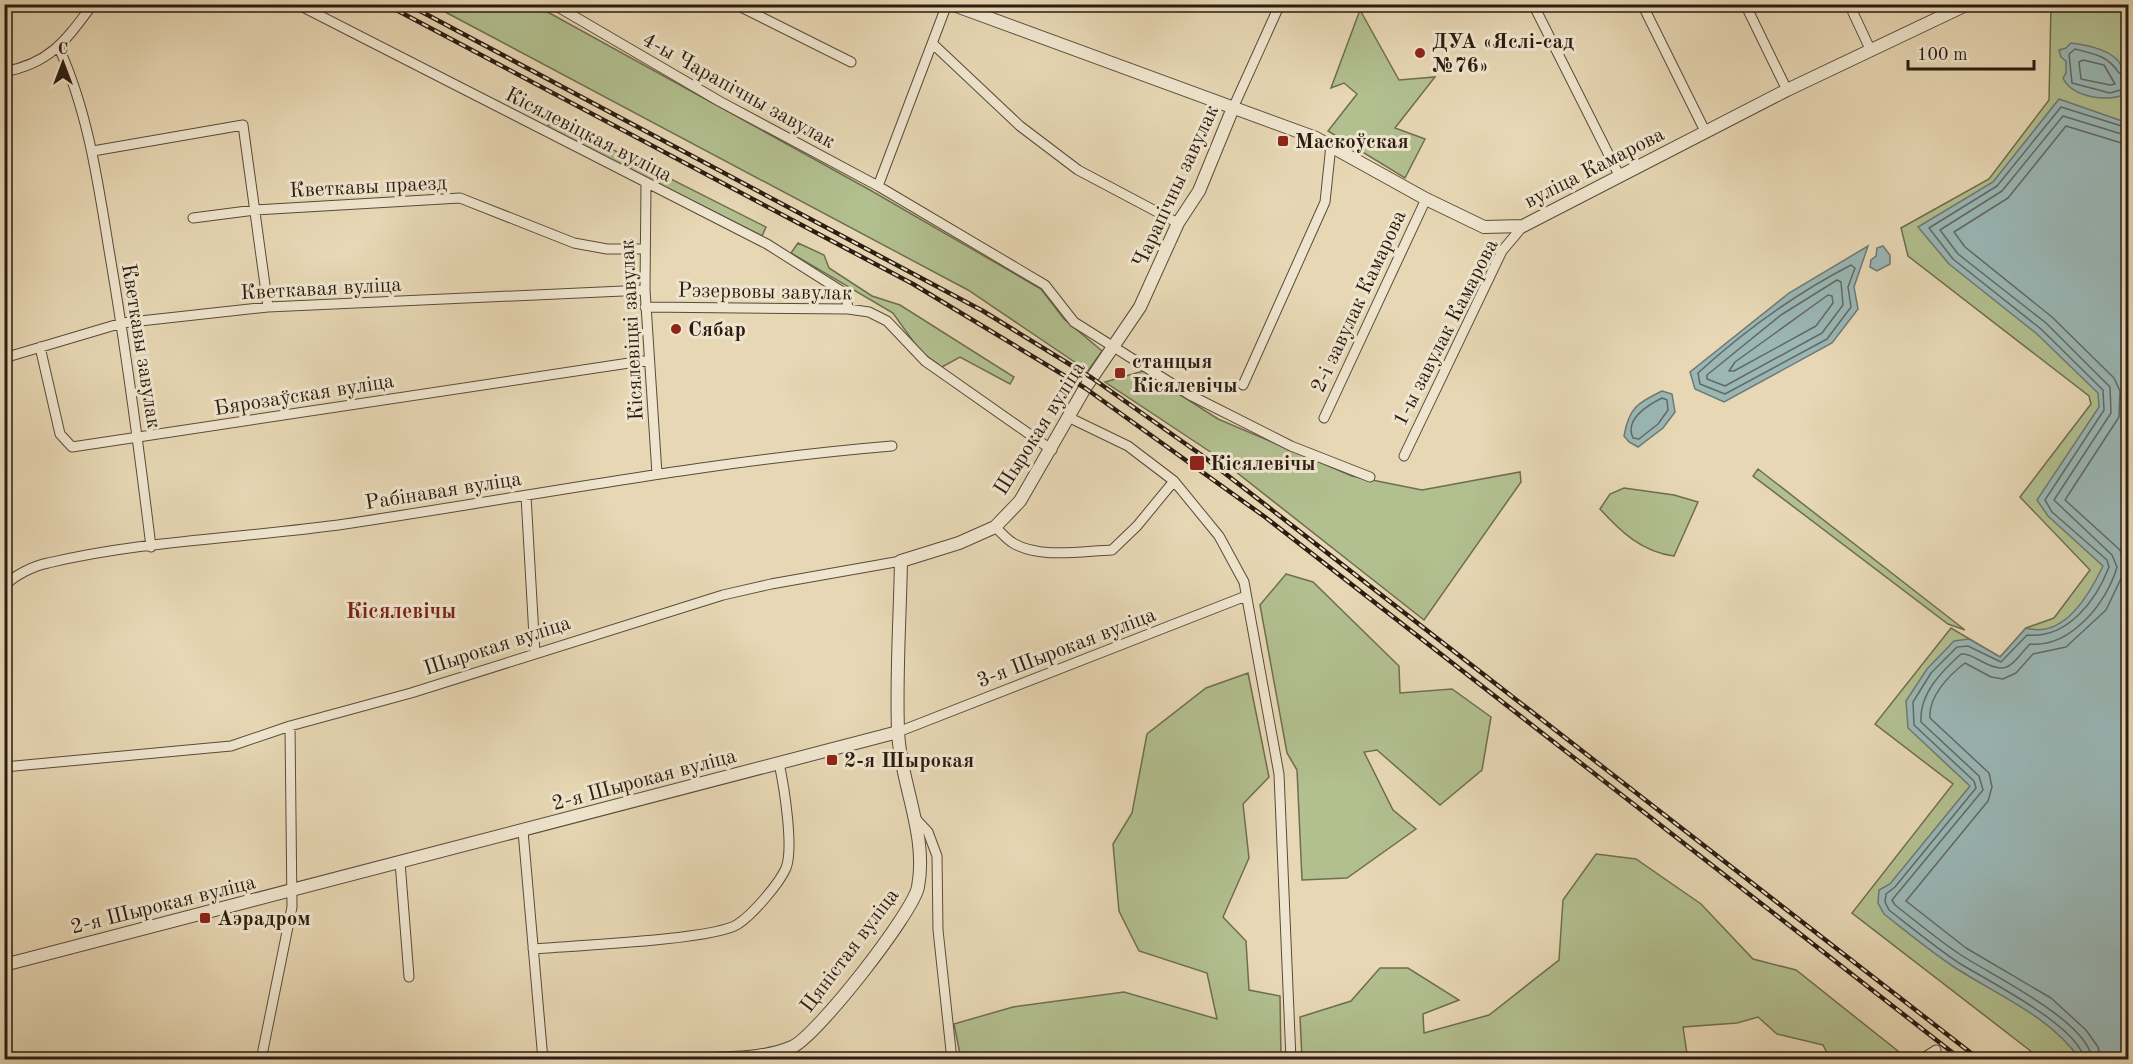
<svg xmlns="http://www.w3.org/2000/svg" width="2133" height="1064" font-family="'Old Standard TT',serif">
<rect width="100%" height="100%" fill="#e7d7b4"/>
<filter id="stains"><feTurbulence type="fractalNoise" baseFrequency=".00333" numOctaves="4"/><feColorMatrix values="0 0 0 0 .2 0 0 0 0 .09 0 0 0 0 .02 0 0 0 .5 -.17"/></filter>
<radialGradient id="worn" r=".72"><stop offset=".6" stop-color="#630" stop-opacity="0"/><stop offset="1" stop-color="#630" stop-opacity=".3"/></radialGradient>
<path fill="#b2bf8f" stroke="#6e6e50" stroke-width="1.5" d="M432,5H535L870,190L1041,289L1064,319L1102,351L1088,371L968,290Z
M2051,5H2128V1059H2041L1852,913L1953,784L1875,724L1951,628L2000,657L2026,628L2054,618L2090,570L2020,497L2091,404L2089,396L1908,256L1901,228L1989,179L2049,100Z
M1360,10L1399,80L1435,77L1395,128L1425,139L1405,178L1328,131L1357,94L1344,83L1331,88Z
M552,119L766,227L762,236L547,128Z
M798,243L824,255L829,268L872,296L900,305L1014,377L1010,384L960,357L942,367L920,351L893,313L791,253Z
M1143,371L1218,419L1352,476L1422,490L1520,472L1521,482L1424,620L1212,453L1105,382Z
M1758,469L1965,630L1948,624L1753,476Z
M1624,488L1674,495L1698,502L1674,556C1642,552 1621,532 1600,509L1610,494Z
M1286,574L1313,582L1399,666L1400,693L1452,689L1491,717L1482,770L1440,805L1377,750L1364,752L1393,810L1416,829L1347,878L1302,880L1297,770L1287,753L1260,605Z
M1248,673L1269,777L1243,804L1249,858L1223,917L1246,941L1249,990L1280,996L1281,1059H961L954,1024L1013,1007L1124,992L1217,1019L1207,973L1139,951L1119,911L1113,844L1132,813L1147,734L1206,688Z
M1596,854L1636,859L1701,904L1753,959L1796,970L1908,1059H1830L1823,1045L1777,1034L1758,1017L1737,1023L1683,1027L1687,1054H1773L1783,1059H1302L1300,1017L1351,1001L1380,968H1408L1459,1000L1423,1014L1424,1033L1489,1015L1559,960L1563,900Z"/>
<path fill="#9ab7b6" stroke="#6e7974" stroke-width="1.5" d="M2071,43C2088,45 2117,51 2122,68L2128,70V93C2110,103 2072,98 2063,78L2066,73V61L2061,57L2059,50L2066,48Z
M2059,99L2128,123V1059H2080C2048,1015 1999,996 1954,967C1930,951 1907,932 1884,914L1878,903L1879,890L1890,884L1970,786L1908,728L1906,701L1927,669L1954,641L1969,639L2000,657L2026,628C2064,639 2089,595 2103,566L2048,516L2037,500L2099,407L2098,393L2037,334L1949,264L1918,227L1993,182Z
M1868,246L1854,287L1858,309L1832,343L1724,402L1695,389L1690,372L1789,293Z
M1883,246L1890,255V264L1877,271L1870,267L1871,260L1876,256L1877,248Z
M1662,391L1672,394L1675,412L1663,428L1638,447L1629,442L1624,436C1629,408 1637,403 1662,391Z"/>
<g fill="none" stroke-linecap="round" stroke-linejoin="round">
<path stroke="#626a64" stroke-width="1.5" d="M2083,60L2104,65L2115,84L2110,85L2081,79L2079,62Z
M2128,76L2119,73C2108,56 2095,54 2075,49L2069,54L2072,83L2110,93L2128,88
M1851,265L1855,268L1848,287L1851,307L1827,339L1725,394L1700,384L1698,373C1744,331 1795,294 1851,265Z
M1837,280L1841,282L1843,305L1822,333L1725,386L1707,379V375L1781,315Z
M1828,295L1832,296L1833,303L1816,326L1734,371H1729L1735,362Z
M1662,398L1667,400L1668,410L1658,424L1639,439L1633,438C1624,419 1648,405 1662,398Z
M2084,1060C2081,1027 1986,980 1959,963C1935,947 1912,928 1889,910L1885,902L1886,894L1895,887L1976,788L1974,781L1914,725L1913,702L1931,673L1957,647L1968,646L2001,662L2027,635C2067,639 2096,601 2109,567L2107,560L2052,512L2045,500L2104,410L2103,390L2041,329L1953,259L1929,228L1997,186L2061,107L2128,128
M2092,1060C2090,1022 1991,975 1961,955C1938,940 1917,922 1895,905L1892,900L1983,790L1979,776L1921,722C1919,694 1941,672 1961,654C1968,653 1973,657 1979,660C2009,677 2010,665 2030,644C2070,648 2107,603 2117,567L2112,555L2054,500L2111,413L2110,387L2046,323L1958,254L1940,230L2002,191L2063,116L2128,136
M2101,1060L2098,1047L2086,1030L2051,998L1966,948L1906,901L1988,801L1992,787L1989,773L1930,718C1928,697 1949,675 1965,663L1991,677L2003,679L2016,673L2033,654L2066,647L2106,610L2126,568L2120,550L2065,500L2119,417L2120,391L2114,378L2052,317L1965,247L1954,232L2008,198L2066,126L2128,145"/>
<defs>
<path id="minor" d="M297,4L767,244L846,294L848,309
M553,4L719,101L878,186L1045,285L1074,322L1190,395L1291,446L1370,477
M735,4L851,62
M1533,4L1619,175
M1642,4L1705,131
M1745,4L1787,90
M1849,4L1871,51
M933,44L1020,126L1078,170L1178,223
M59,48C88,112 98,182 109,250C126,349 139,448 151,547
M4,72C51,63 66,40 93,4
M1233,108L1280,4
M93,151L243,125L268,307
M646,184L645,290L657,474
M878,186L947,4
M193,218L255,210L460,198L574,243L607,249H644
M645,307L848,309L869,312L887,321L925,361L1052,450
M40,347L60,434L72,447L649,360
M4,358L122,323L268,307L645,290
M1243,385L1325,202L1331,145
M1070,418L1128,446L1174,481L1219,536L1244,582L1279,774L1291,1060
M1324,418L1426,199
M1404,456L1502,251L1523,226
M526,496L535,654
M995,527C1001,532 1006,539 1013,543C1040,559 1082,551 1112,550L1137,526L1174,481
M4,586C15,575 33,566 48,563C145,540 247,538 345,524C527,497 708,461 892,446
M898,732L1246,596
M4,767L231,746L290,726L411,693L723,595L771,584L901,561
M915,818L928,832L937,856L938,930L952,1060
M523,831L543,1060
M400,862L409,977
M533,949C569,946 715,940 738,924C753,914 779,884 786,868C794,848 784,786 779,763
M261,1060L292,907L290,726
M1920,1060L1936,1050"/>
<path id="tertiary" d="M951,4L1316,138L1426,199L1484,227L1523,226L1787,90L1968,4
M4,965L898,732
M693,1060C724,1057 763,1060 792,1047C816,1037 913,913 918,887C928,834 900,783 898,730C896,674 900,617 901,561L959,543L995,527L1020,501L1085,388L1140,307L1178,223L1199,191L1233,108"/>
</defs>
<use href="#minor" stroke="#5a4b3a" stroke-width="11"/>
<use href="#tertiary" stroke="#5a4b3a" stroke-width="14"/>
<use href="#minor" stroke="#efe5ce" stroke-width="9"/>
<use href="#tertiary" stroke="#efe5ce" stroke-width="12"/>
<defs>
<path id="rail" d="M385,4L913,284L1085,388L1265,517L1962,1060
M407,4L983,311L1092,378L1200,454L1980,1060"/>
</defs>
<use href="#rail" stroke="#2b1c11" stroke-width="4.5"/>
<use href="#rail" stroke="#efe5ce" stroke-width="2" stroke-dasharray="7" stroke-linecap="butt"/>
</g>
<g fill="#8f2418" stroke="#efe5ce" stroke-width="2">
<circle cx="1420" cy="53" r="6"/>
<rect x="1277" y="135" width="12" height="12" rx="3"/>
<circle cx="676" cy="329" r="6"/>
<rect x="1114" y="367" width="12" height="12" rx="3"/>
<rect x="1189" y="455" width="16" height="16" rx="3"/>
<rect x="826" y="754" width="12" height="12" rx="3"/>
<rect x="199" y="912" width="12" height="12" rx="3"/>
</g>
<g text-anchor="middle" stroke-width="6" stroke-linejoin="round" paint-order="stroke">
<g font-size="21" font-weight="bold" fill="#2b1c11" stroke="#efe5ce" text-anchor="start">
<text x="1432" y="48">ДУА «Яслі-сад<tspan x="1432" dy="24">№76»</tspan></text>
<text x="1295" y="148">Маскоўская</text>
<text x="688" y="336">Сябар</text>
<text x="1132" y="368">станцыя<tspan x="1132" dy="24">Кісялевічы</tspan></text>
<text x="1210" y="470">Кісялевічы</text>
<text x="844" y="767">2-я Шырокая</text>
<text x="217" y="925">Аэрадром</text>
</g>
<g font-size="21" fill="#2b1c11" stroke="#efe5ce">
<text transform="translate(739 90) rotate(29)" y="7">4-ы Чарапічны завулак</text>
<text transform="translate(589 134) rotate(27)" y="7">Кісялевіцкая вуліца</text>
<text transform="translate(1594 167) rotate(-27)" y="7">вуліца Камарова</text>
<text transform="translate(368 186) rotate(-3)" y="7">Кветкавы праезд</text>
<text transform="translate(1175 186) rotate(-65)" y="7">Чарапічны завулак</text>
<text transform="translate(321 288) rotate(-3)" y="7">Кветкавая вуліца</text>
<text transform="translate(765 291) rotate(1)" y="7">Рэзервовы завулак</text>
<text transform="translate(1358 301) rotate(-65)" y="7">2-і завулак Камарова</text>
<text transform="translate(631 330) rotate(-93)" y="7">Кісялевіцкі завулак</text>
<text transform="translate(1445 332) rotate(-63)" y="7">1-ы завулак Камарова</text>
<text transform="translate(142 346) rotate(81)" y="7">Кветкавы завулак</text>
<text transform="translate(304 394) rotate(-9)" y="7">Бярозаўская вуліца</text>
<text transform="translate(1039 428) rotate(-58)" y="7">Шырокая вуліца</text>
<text transform="translate(443 490) rotate(-9)" y="7">Рабінавая вуліца</text>
<text transform="translate(497 645) rotate(-18)" y="7">Шырокая вуліца</text>
<text transform="translate(1066 647) rotate(-21)" y="7">3-я Шырокая вуліца</text>
<text transform="translate(644 779) rotate(-15)" y="7">2-я Шырокая вуліца</text>
<text transform="translate(163 904) rotate(-14)" y="7">2-я Шырокая вуліца</text>
<text transform="translate(849 950) rotate(-53)" y="7">Цяністая вуліца</text>
</g>
<g font-size="22" font-weight="bold" fill="#7a1f14" stroke="#efe5ce">
<text x="401" y="618">Кісялевічы</text>
</g>
</g>
<rect width="2133" height="1064" fill="none" stroke="#e7d7b4" stroke-width="24"/>
<rect x="6" y="6" width="2121" height="1052" fill="none" stroke="#2b1c11" stroke-width="3"/>
<rect x="12" y="12" width="2109" height="1040" fill="none" stroke="#2b1c11" stroke-width="1.5"/>
<g transform="translate(63 63)" stroke="#efe5ce" stroke-width="4.5" paint-order="stroke">
<path d="M0-4.5L10 22L0 15L-10 22Z" fill="#2b1c11"/>
<text y="-9" font-size="16" font-weight="bold" text-anchor="middle" fill="#2b1c11">С</text>
</g>
<path d="M1908 60v9h126v-9" fill="none" stroke="#2b1c11" stroke-width="3"/>
<text x="1917" y="60" font-size="18" fill="#2b1c11" stroke="#efe5ce" stroke-width="4.5" paint-order="stroke">100 m</text>
<rect width="100%" height="100%" filter="url(#stains)"/>
<rect width="100%" height="100%" fill="url(#worn)"/>
</svg>
